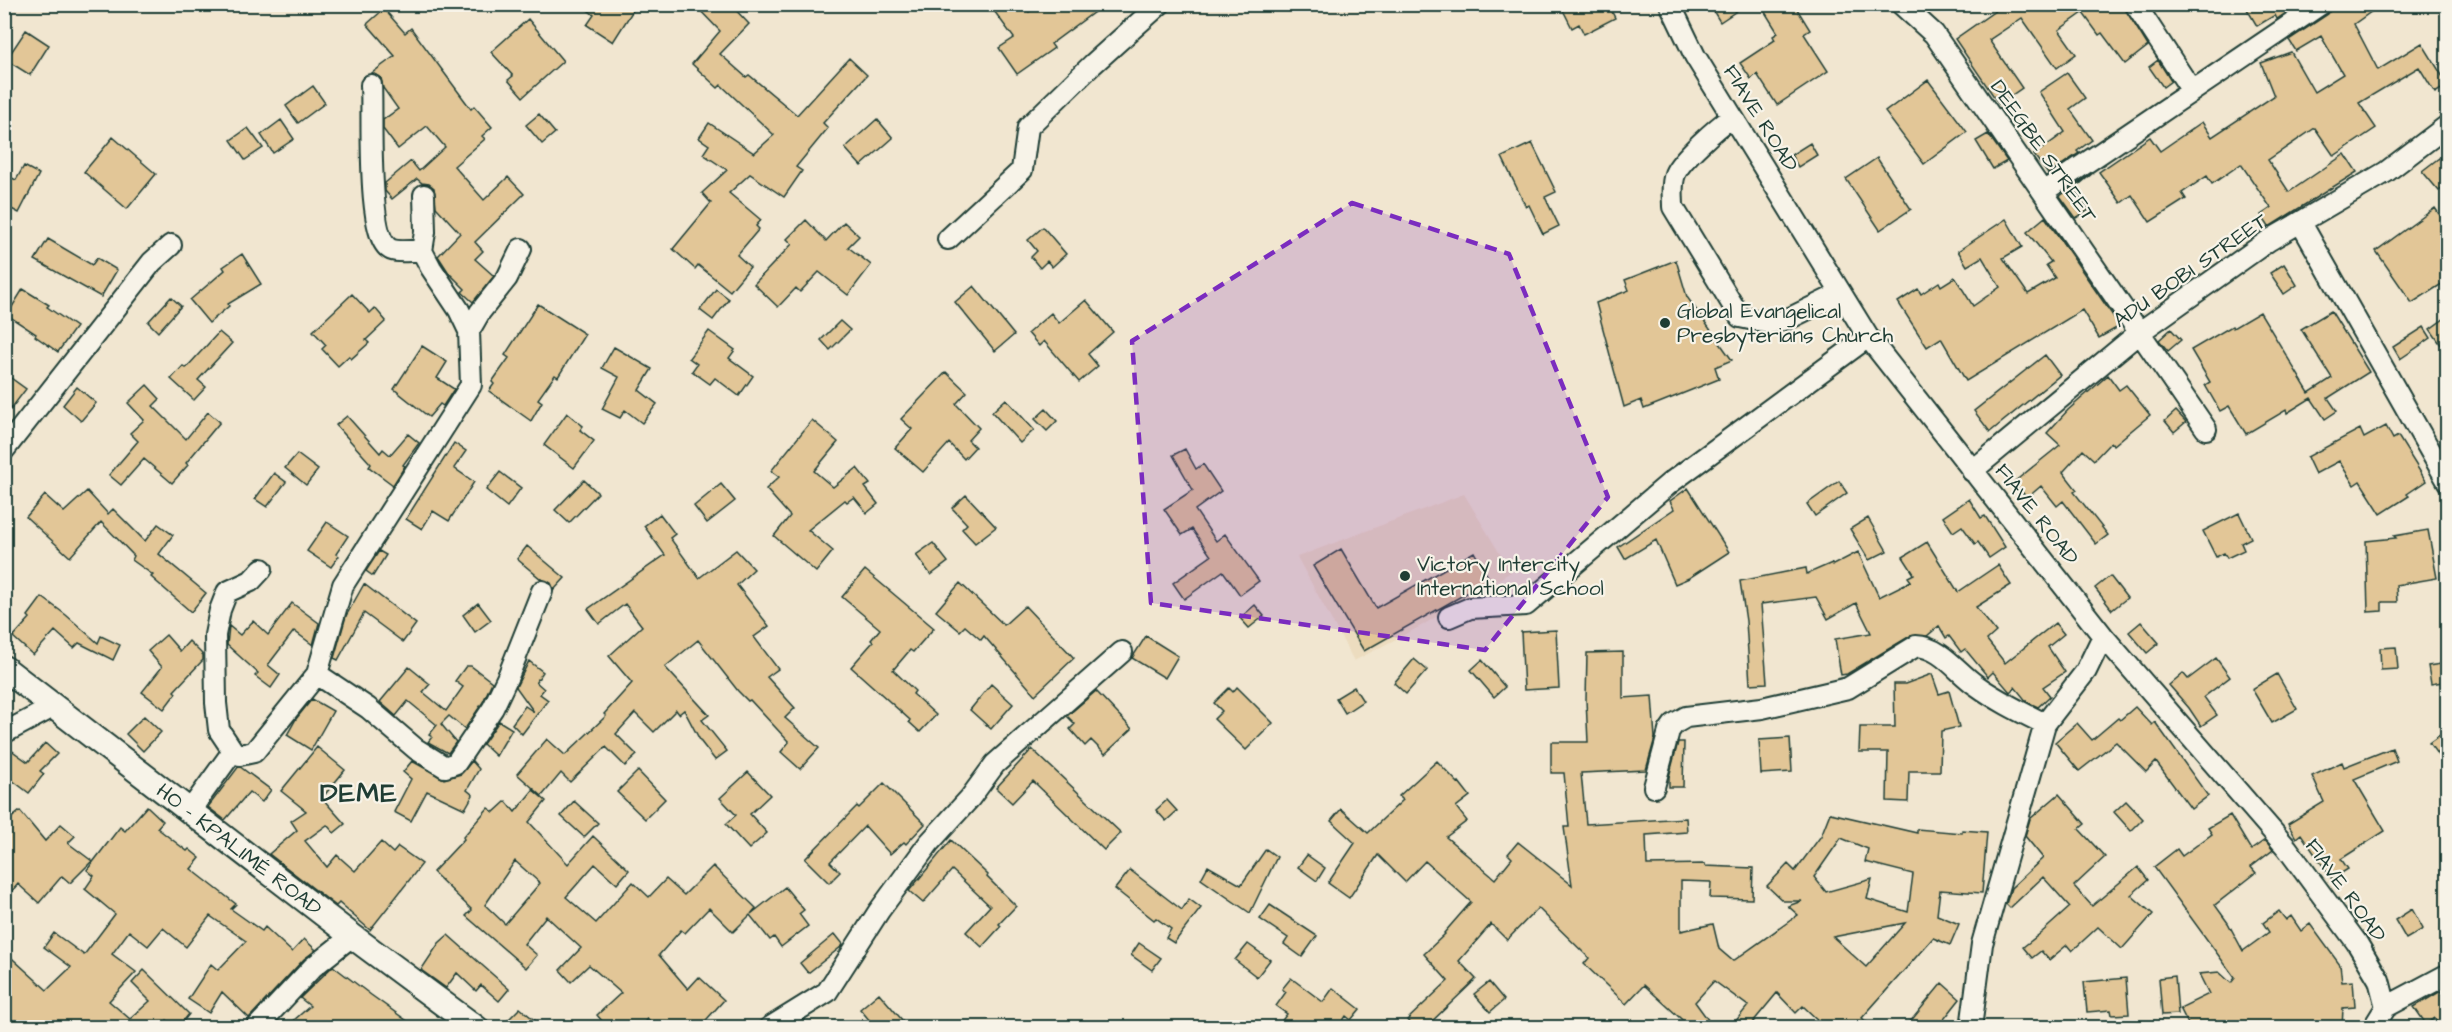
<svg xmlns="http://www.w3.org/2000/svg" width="2452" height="1032" font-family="'Architects Daughter',sans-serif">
<rect width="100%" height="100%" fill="#f1e6d0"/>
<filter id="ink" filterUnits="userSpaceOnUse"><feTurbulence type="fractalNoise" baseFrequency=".0167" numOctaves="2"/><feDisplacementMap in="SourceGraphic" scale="12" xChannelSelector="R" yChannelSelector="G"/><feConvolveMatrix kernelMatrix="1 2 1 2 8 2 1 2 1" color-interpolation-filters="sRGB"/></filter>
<g filter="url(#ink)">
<path fill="#ecdcbf" d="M1464,494L1511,572L1421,626L1354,661L1297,557Z"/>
<path fill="#e2c697" stroke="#1f3d34" stroke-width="1.5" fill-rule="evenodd" d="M580,4H637L613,42L587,25L594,15Z
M694,4H730L749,24L720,54L746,77L749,75L797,115L849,58L867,75L823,123L828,128L796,167L802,171L784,197L750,174L729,193L761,220L756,226L759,229L737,255L750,267L730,291L698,265L695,269L673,249L711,203L702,193L727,170L703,154L709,145L699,138L709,123L754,153L774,135L721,85L718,88L692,64L720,31Z
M989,4H1023L1029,12L1039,4H1105L1051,44L1054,48L1017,74L999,48L1014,38Z
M1560,4H1608L1615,18L1584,34L1579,24L1572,28Z
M1709,4H1747L1720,22Z
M1760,4H1794L1810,30L1804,34L1828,71L1777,105L1757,74L1751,79L1740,63L1775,40L1773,36L1778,33Z
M2005,4H2122L2148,46L2125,64L2102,33L2099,35L2083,13L2059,30L2076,54L2057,68L2022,18L1989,40L2022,88L1999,104L1955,39Z
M2244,4H2299L2277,19L2275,15L2257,26Z
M2333,4H2382L2354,24L2378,70L2422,43L2448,85L2435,93L2419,67L2359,103L2376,128L2334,156L2315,128L2268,160L2289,192L2345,154L2357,172L2269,227L2261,215L2271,208L2241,164L2212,184L2207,176L2182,193L2186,199L2150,222L2132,195L2121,203L2099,172L2150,137L2160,151L2202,122L2212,137L2274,96L2261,63L2291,52L2314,92L2343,74L2321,36L2296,51L2289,40L2328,14Z
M384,9L405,33L411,28L471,109L474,106L492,127L482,136L485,139L454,166L484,200L508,177L524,194L475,242L483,251L475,259L494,276L473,302L462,292L465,289L449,273L438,256L460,233L436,207L434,188L429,184L422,183L417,179L392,199L385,191V183L411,161L419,171L445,147L427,126L398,149L383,129V120L398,109L383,88L381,78L372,73L395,56L367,24Z
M528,19L563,61L523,97L508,80L513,76L491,52Z
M26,30L49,45L30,75L6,60Z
M2158,60L2171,81L2163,87L2149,67Z
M2067,73L2085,98L2070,109L2092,140L2077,151L2079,153L2048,174L2034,155L2065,132L2039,92Z
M1928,80L1967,132L1924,164L1885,112Z
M313,86L325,103L298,123L286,106Z
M539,114L555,133L542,144L526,125Z
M877,119L893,138L861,166L845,148Z
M281,120L294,139L273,153L261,135Z
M248,128L263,148L245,160L231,140Z
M1988,134L2007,161L1993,169L1976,141Z
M113,137L156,174L127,209L84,172Z
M1532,143L1556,192L1545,197L1559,226L1543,234L1529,205L1526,207L1502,157Z
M1810,143L1817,155L1798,167L1791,155Z
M1877,158L1911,209L1880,230L1846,179Z
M2439,158L2448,168V184L2439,191L2422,171Z
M24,166L39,174L19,213L4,205V174L16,180Z
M2093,173L2074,189L2089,210L2076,218L2060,196Z
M2435,208L2448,227V280L2412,303L2376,251Z
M2045,217L2120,326L2099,338L2082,310L1966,381L1941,338L1927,347L1898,302L1918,289L1921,294L1939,282L1941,286L1955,277L1973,306L2000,287L1982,257L1967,266L1958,251L2006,219L2022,247L2003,258L2028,294L2055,278L2046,265L2051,262L2027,232Z
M806,220L826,241L844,222L859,236L848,247L871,265L848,295L819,272L800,292L796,288L778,307L754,284L792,244L787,239Z
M1043,227L1066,254L1052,267L1047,261L1040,268L1031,257L1037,251L1028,240Z
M48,239L92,265L97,258L117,270L101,297L35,260Z
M242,254L261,284L228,304L229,306L209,323L190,300L225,270L223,267Z
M1676,260L1687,297L1732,360L1715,367L1719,379L1644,409L1641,400L1624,407L1596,303L1629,290L1625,280Z
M2284,264L2297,285L2284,294L2270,273Z
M974,286L1014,335L995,351L955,302Z
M23,289L49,305L47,307L76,327L58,352L35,336L36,334L7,315Z
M716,289L729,299L713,320L700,310Z
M352,294L370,313L375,308L386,321L366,340L369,343L351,359L349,356L338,366L322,349L326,345L313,331Z
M171,297L181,306L158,332L148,322Z
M1086,300L1113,332L1088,354L1098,366L1079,382L1044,341L1039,346L1028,333L1051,313L1059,323Z
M538,304L585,334L558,377L555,375L538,399L542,402L531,421L489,391L494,384L492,382L509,358L505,355Z
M2331,311L2369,372L2328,398L2337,411L2325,419L2311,398L2287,413L2286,410L2246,434L2229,406L2220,411L2205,385L2210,382L2191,350L2232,326L2233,328L2260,312L2309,393L2332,378L2301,329Z
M2448,316V355L2430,329Z
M840,321L850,330L830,350L821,340Z
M2424,327L2431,338L2400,359L2393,347Z
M2171,329L2181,340L2168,351L2159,340Z
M709,331L735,350L729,358L753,376L739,396L715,378L710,384L692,371L697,364L689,358Z
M219,332L232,343L198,380L206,387L194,400L171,379L183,366L186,368Z
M422,346L447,362L437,378L454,389L443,406L440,404L429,417L394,389Z
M614,347L652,369L639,390L657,404L642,423L625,410L620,418L602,409L619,377L602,368Z
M2045,355L2060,375L1990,432L1974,411Z
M946,372L967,392L956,404L979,428L968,440L975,447L964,459L949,443L923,472L895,448L912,429L901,419Z
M4,373L26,389L4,418Z
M2108,375L2119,390L2126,385L2150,415L2114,445L2111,442L2094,460L2083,450L2063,472L2077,490L2074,492L2108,535L2096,544L2063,501L2057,506L2041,486L2027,498L2014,482L2060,445L2047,433L2068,410Z
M147,385L160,399L153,406L186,439L208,412L220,422L186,463L188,465L172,483L144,459L121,485L109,475L138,441L130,433L144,420L128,403Z
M77,387L96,403L81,421L63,405Z
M1006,399L1034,430L1020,443L992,412Z
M1046,409L1057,421L1047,431L1035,419Z
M2176,411L2186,422L2174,432L2165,421Z
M567,413L583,426L580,430L594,441L574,468L544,445Z
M347,416L380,453L383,449L390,455L408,434L419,443L403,465L405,466L393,485L369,467L371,464L336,425Z
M812,420L838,442L814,471L833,487L857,468L870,484L865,487L878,504L867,513L854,497L847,502L845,500L808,530L833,551L816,572L774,536L790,516L766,489L779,477L771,471Z
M2386,426L2393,439L2398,436L2426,481L2407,494L2409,496L2381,514L2360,481L2354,485L2339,461L2315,474L2307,457L2360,429L2364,438Z
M454,443L466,451L454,468L474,482L449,521L433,511L422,529L406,519Z
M1185,449L1196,469L1203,464L1221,491L1195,510L1216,541L1225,534L1259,581L1240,595L1223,571L1184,599L1173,583L1211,556L1192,529L1182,535L1164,509L1193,490L1173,455Z
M297,454L318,470L306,485L285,468Z
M500,472L521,488L507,507L486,490Z
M274,473L286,482L267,507L255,499Z
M584,480L598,493L569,523L555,510Z
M1839,481L1847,493L1815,516L1807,504Z
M721,484L735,501L707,523L694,506Z
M1688,488L1729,552L1689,578L1675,584L1656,540L1625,559L1618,547L1674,509L1670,501Z
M87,491L108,514L113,509L145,541L158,524L173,535L159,554L206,593L191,612L151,577L153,575L132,560L134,556L101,522L70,557L26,517L45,495L64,512Z
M966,495L996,527L975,543L962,529L967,524L952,508Z
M1969,499L1981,518L1985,516L2005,547L1989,558L1978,542L1975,544L1962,526L1953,532L1943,517Z
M2239,513L2251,538L2241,543L2244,550L2227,558L2224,553L2216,557L2203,531Z
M660,514L675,534L670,538L699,578L736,550L754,569L737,585L769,626L754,637L778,669L767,677L795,708L785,718L819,748L800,769L781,752L789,742L750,700L748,701L738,691L698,640L665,667L709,715L702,720L727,751L715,760L701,742L684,710L679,714L676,710L654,732L635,713L616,734L637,755L625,766L606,747L570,782L561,773L542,796L517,774L547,739L565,755L606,716L604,714L632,683L609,656L642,626L625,604L599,624L588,609L665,555L644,526Z
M1868,518L1887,551L1869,560L1850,529Z
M327,522L348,536L336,554L339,556L331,567L307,551Z
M2428,530L2437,578L2396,585L2397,602H2382V611L2368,612L2366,541L2396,538L2394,536Z
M1927,542L1958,592L1998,565L2011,585L1976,607L1996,632L1987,640L2005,663L2055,623L2064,634L2048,647L2065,672L2043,687L2050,696L2038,707L2027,702L2015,687L2010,692L1993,672L1988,677L1965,649L1961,652L1949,636L1946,638L1939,626L1927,636H1910L1847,674L1841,675L1835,639L1871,633L1856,603L1828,619L1816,597L1761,604L1767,683L1750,684L1746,621L1740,581L1806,568L1807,574L1832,563L1833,565L1858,552L1879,597L1911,581L1908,577L1914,574L1903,557Z
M933,543L948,562L931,575L916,555Z
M527,546L565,578L554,590L551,583L541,579L517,559Z
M1341,549L1376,608L1474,552L1490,580L1364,651L1313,566Z
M379,551L386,555L373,576L366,571Z
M865,570L934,628L913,652L910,650L893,670L915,691L913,694L936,715L920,732L909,722L910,720L851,667L873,642L871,640L880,629L842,597Z
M2110,576L2127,598L2112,610L2095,588Z
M960,583L1004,625L1025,606L1074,658L1035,695L984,636L981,640L965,626L960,631L936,611Z
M364,584L416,624L403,642L364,613L338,660L334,658L346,616Z
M42,597L66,615L98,643L101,636L120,645L113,660L79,643L74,648L55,631L33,655L13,637L30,618L28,616Z
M292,603L319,623L313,645L294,631L268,665L280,675L271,688L255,676L258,673L227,645L229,626L240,635L253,621L268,635Z
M478,603L491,620L475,632L463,615Z
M1255,605L1264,616L1249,628L1240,618Z
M2141,622L2159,643L2147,653L2129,632Z
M1556,630L1559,688L1524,690L1521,632Z
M166,635L180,651L189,641L203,655V660L174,691L176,693L164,709L142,692L162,667L148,651Z
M1146,636L1178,656L1165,678L1132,658Z
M2396,647L2398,669L2381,670L2380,648Z
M1623,652V698L1652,696L1655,738L1646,770L1581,773L1586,824L1686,818L1687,832L1646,835L1647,865L1705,864V866L1753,868L1752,899L1710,898L1711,882L1681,881V931L1713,924L1719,949L1733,961L1798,915L1788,906L1802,901H1783L1767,886L1788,864L1795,871L1821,836L1830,813L1917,833V829L1962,833V830L1987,832L1982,893L1940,890L1937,915L1959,924L1950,945L1933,938L1862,1018L1874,1028H1826L1803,1006L1796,1013L1777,993L1748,1028H1730L1748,1006L1714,981L1695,1002L1714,1028H1691L1644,985L1626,1004L1584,964L1589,958L1538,908L1507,940L1491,924L1459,961L1476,979L1425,1028H1414L1407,1020L1448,981L1424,954L1445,934L1444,933L1471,902L1425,861L1405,882L1378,855L1349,898L1328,883L1355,843L1331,821L1341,809L1368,833L1403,800L1399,796L1437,761L1458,783L1459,782L1470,796L1456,807L1467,821L1446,837L1495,879L1512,858L1508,854L1518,842L1572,885L1564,827H1569L1564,773H1551V742H1588L1586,700L1587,653ZM1841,838L1868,849L1865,862L1913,874L1908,912L1867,899L1872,879L1826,892L1814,877ZM1905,923L1866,967L1833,937Z
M2216,658L2230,677L2204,697L2217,715L2201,726L2189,708L2169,685L2183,673L2188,679Z
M1414,659L1427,670L1406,694L1394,683Z
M1482,660L1505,687L1494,697L1471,670Z
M529,661L543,672L536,682L544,689L540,694L548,700L522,734L512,724L525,706L534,712L516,687Z
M2448,663V681L2431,684L2428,666Z
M466,666H471L492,682L483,702L465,729L449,716L441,724L456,742L448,753L428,742L432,737L429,735L437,725L408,701L396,716L380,702L409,667L430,684L423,692L446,711L463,687L455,681Z
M1932,674L1939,694L1949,691L1959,727L1941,731L1940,771H1909L1908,802L1887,801L1888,752H1859L1860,727H1895L1894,684H1905Z
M2277,674L2297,709L2272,723L2252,689Z
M991,684L1013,704L991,729L970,710Z
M1237,687L1273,723L1246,750L1214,719L1222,711L1214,703L1229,688L1233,692Z
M1354,687L1363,701L1345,713L1336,698Z
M1096,691L1132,729L1105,754L1091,740L1085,746L1070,729L1075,724L1067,716Z
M312,699L333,711L311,750L287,735L296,719Z
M2135,707L2152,725L2155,722L2208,796L2191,809L2156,762L2146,772L2116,742L2079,771L2055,742L2077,723L2092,740L2118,718L2120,720Z
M144,716L161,732L143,751L126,734Z
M499,721L512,729L496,756L483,744Z
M2448,729V769L2429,743Z
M1790,738L1792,772L1761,774L1759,740Z
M1678,742H1684L1683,787H1669V777Z
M45,743L57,754L40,771L44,774L29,793L4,774V745L28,762Z
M317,747L345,770L322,798L345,824L334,833L327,825L305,841L327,867L337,855L355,871L381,842L393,853L398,847L422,864L370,930L339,903L336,906L269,854L297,830L291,821L306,811L281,791Z
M2392,748L2397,761L2354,779L2385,831L2341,859L2348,869L2332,879L2301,834L2296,838L2288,824L2324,802L2312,776L2342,762L2344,767Z
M1032,749L1121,833L1104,850L1033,781L1012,803L996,788Z
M412,761L444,779L461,774L472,761L479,769L467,790L473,795L465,809L427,791L411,821L394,812L411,779L403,772Z
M239,766L271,790L262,802L249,792L225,820L208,807Z
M638,771L665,799L645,819L617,792Z
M748,772L770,795L750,814L767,833L749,849L726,824L736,815L720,798Z
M884,783L925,824L906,844L904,842L890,854L865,826L830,862L840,872L829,883L805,859L857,806L859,808Z
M533,790L546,801L529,822L568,864L593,836L629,870L617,884L595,864L566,897L596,923L633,882L649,897L666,879L684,895L713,866L756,908L751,914L785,887L804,910L799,914L808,926L781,947L774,937L770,940L750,915L733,932L709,908L685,933L681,930L659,955L688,989L699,977L724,1000L699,1028H656L648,1019L640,1028H625L619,1022L612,1028H608L597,1015L621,993L589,965L571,982L560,970L581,948L546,916L524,944L537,955L526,968L466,916L472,910L433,872L464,839L463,837L488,808L494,812L506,801L515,812ZM515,861L540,883L505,924L485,905Z
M2059,794L2085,824L2079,829L2105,857L2074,886L2092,906L2138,867L2148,880L2131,895L2153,914L2122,949L2098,927L2072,951L2067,945L2049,960L2041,951L2032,958L2023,947L2041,933L2070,907L2043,877L2010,908L2006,904L2011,888L2043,858L2025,836L2030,819Z
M1167,800L1177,811L1166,821L1156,810Z
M574,801L598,823L584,837L561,816Z
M2126,801L2143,819L2131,831L2114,812Z
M147,806L163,821L157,828L187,851L189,849L200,858L191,869L236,904L231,909L262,931L265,927L292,952L304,939L316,950L304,959L249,1018L222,992L209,1013L188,999L211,964L218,970L246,941L210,916L186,947L163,928L148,946L129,931L112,954L136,972L109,1001L130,1019L150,1001L132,983L144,970L189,1014L178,1028L167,1020L161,1028H4V951L47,990L71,967L44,947L54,933L84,955L115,914L85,889L94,876L87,870L120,827L125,831Z
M20,811L45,841L61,824L75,836L68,843L92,861L70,883L62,876L39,903L18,884L4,900V824Z
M2230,815L2251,850L2265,840L2273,850L2251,867L2256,873L2215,905L2228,923L2243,951L2269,932L2263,923L2279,911L2286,920L2291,916L2301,931L2310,924L2340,965L2342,982L2353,981L2355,1007L2343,1008L2342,1028H2190L2180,1008L2209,994L2199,974L2219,972L2231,983L2235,978L2154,867L2177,849L2182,856L2212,834L2208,828Z
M951,840L988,875L987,877L1016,906L999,924L1001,926L982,947L966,932L990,906L952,870L923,903L909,891Z
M1266,849L1277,857L1250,913L1201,879L1208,866L1241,885Z
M1307,855L1325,868L1317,881L1298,867Z
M1130,870L1182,910L1189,899L1201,908L1174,943L1166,938L1171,929L1156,918L1154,920L1115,889Z
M1270,905L1317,936L1302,957L1284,944L1288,938L1260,919Z
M2412,909L2423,929L2406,939L2395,920Z
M835,934L843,944L842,946L808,973L800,963Z
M448,935L509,989L499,1001L481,985L476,991L457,973L446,988L421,970L439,943Z
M1139,943L1161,958L1152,970L1131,955Z
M1248,944L1270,960L1257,977L1235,960Z
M333,966L371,995L417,1028H285L310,1006L300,998Z
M2175,976L2178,1014L2162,1015L2159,978Z
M1291,978L1323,1002L1333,988L1360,1009L1351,1020L1346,1016L1338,1028H1276L1287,1014L1276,1006L1286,992L1282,989Z
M2126,978L2129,1014L2112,1015L2111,1010L2087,1012L2084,982Z
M1489,982L1504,1000L1490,1012L1474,994Z
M1942,983L1960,999L1937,1028H1905Z
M2441,991L2448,1001V1028H2441L2435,1018L2426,1024L2414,1007Z
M879,993L909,1028H876L860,1009Z
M520,1008L544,1028H500Z"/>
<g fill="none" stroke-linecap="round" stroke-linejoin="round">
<defs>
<path id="minor" d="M1670,4L1695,56L1868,337L2103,636L2287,848L2357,943L2379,980L2386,1007L2373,1028
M1901,4L1934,34L2206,429
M2135,4L2192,91
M371,85C373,114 366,236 390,249C397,253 413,250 422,251
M1732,117C1719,126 1681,159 1675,174C1671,185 1673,196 1673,207L1740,317L1769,323L1788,319L1841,293
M2043,192L2321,4
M424,195L425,232L422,251L431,268L459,310L469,331
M2301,223L2448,482
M948,239L1022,170L1028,127L1093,64L1160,4
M4,450L152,262L171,245
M1972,471L2140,332L2268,241L2386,172L2448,125
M1449,617L1470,608L1526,605L1670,483L1868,337
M317,674L368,708L416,749L445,767L456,763L493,708L509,674L542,591
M4,733L53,707
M233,751L219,730L216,703L215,635L220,610L227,592L251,581L262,569
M1654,787L1669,731L1674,724L1686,717L1762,708L1848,688L1916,646C1941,647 1957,672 1976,685C1998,701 2021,712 2045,724
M189,812L233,751L240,755L254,752L317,674L343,585L471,385L469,331L480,312L507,278L521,249
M2386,1007L2448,974
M256,1028L313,967L352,936
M769,1028L827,992L879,911L929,843L970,798L995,764L1122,652
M1971,1028L1982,944L2045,724L2086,671L2103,636"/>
<g id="major">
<path id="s1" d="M4,668L352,936L476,1028"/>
</g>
</defs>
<use href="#minor" stroke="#1f3d34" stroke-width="24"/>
<use href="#major" stroke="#1f3d34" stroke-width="28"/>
<use href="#minor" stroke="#f7f3e8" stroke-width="20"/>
<use href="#major" stroke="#f7f3e8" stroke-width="24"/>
</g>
</g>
<path fill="#7b2cbf" fill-opacity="0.2" stroke="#7b2cbf" stroke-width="4.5" stroke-dasharray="12 8" stroke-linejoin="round" d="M1352,203L1509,254L1608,497L1485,650L1151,603L1132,341Z"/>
<g fill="#1f3d34" stroke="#f7f3e8" stroke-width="2">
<circle cx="1665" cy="323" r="6"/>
<circle cx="1405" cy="576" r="6"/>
</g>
<g text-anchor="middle" stroke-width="4.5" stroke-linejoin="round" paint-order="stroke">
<g font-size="21" fill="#1f3d34" stroke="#f7f3e8">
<text transform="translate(1761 118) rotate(58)" y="7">FIAVE ROAD</text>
<text transform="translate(2044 151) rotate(55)" y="7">DEEGBE STREET</text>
<text transform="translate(2190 270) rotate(-35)" y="7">ADU BOBI STREET</text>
<text transform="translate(2037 514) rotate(52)" y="7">FIAVE ROAD</text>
<text dy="7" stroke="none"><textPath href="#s1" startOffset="297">HO - KPALIMÉ ROAD</textPath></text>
<text transform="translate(2346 890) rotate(54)" y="7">FIAVE ROAD</text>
</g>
<g font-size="21" fill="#1f3d34" stroke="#f7f3e8" text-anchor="start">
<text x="1677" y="318">Global Evangelical<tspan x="1677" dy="24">Presbyterians Church</tspan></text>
<text x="1417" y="571">Victory Intercity<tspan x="1417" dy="24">International School</tspan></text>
</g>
<g font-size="27" font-weight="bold" letter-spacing="1.5" fill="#1f3d34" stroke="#f7f3e8">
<text x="359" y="801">DEME</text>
</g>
</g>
<rect width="2452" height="1032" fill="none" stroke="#f7f3e8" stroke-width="24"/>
<rect x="12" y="12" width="2428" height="1008" fill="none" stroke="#1f3d34" stroke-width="2" filter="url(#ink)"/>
</svg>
